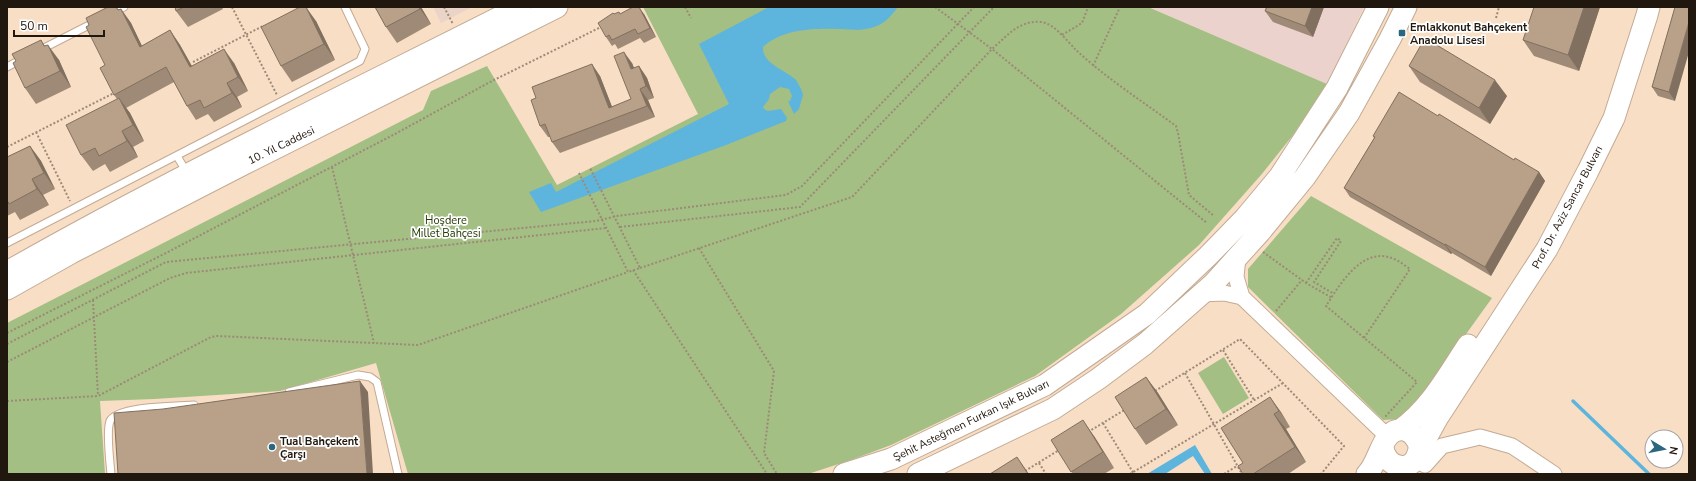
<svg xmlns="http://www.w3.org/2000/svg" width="1696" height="481" font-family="'Nunito Sans',sans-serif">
<rect width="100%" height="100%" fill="#f8dec5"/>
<path fill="#ead4c7" d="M433,7H472L441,23Z"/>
<path fill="#ecd2cd" d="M1148,7H1364L1327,84Z"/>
<path fill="#a3bf84" d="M643,7H1148L1327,84L1293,135L1261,175L1199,245L1121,314L1035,376L891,445L851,460L808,474H408L376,363L280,391L154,399L100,401L105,474H7V323L423,110L431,91L487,66L557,185L698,114Z
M1311,196L1492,298L1405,419L1383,420L1248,287V269Z
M1224,357L1249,398L1223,414L1198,373Z"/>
<path fill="#5db4dd" d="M769,7H898C893,13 888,20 881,24C868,31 856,30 842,29C816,28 783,28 763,47C762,64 786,70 796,80C799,85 802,90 803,95L799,109L794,114L788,101H790L792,96L789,89L780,87L770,94L769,99L763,107L764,109L768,111L781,109L787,118L786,121L726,145L541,212L529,192L551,183L556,192L729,104L699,44Z
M1195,445L1212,474H1205L1193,456L1165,474H1147Z"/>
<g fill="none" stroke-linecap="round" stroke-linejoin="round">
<path stroke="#5db4dd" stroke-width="3.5" d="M1573,401L1649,474"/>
<defs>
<path id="lane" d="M111,13L124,7
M40,50L97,21
M7,67L20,60
M177,156L187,173
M7,243L360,61L365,49L345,7
M289,392L358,375L370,377L377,382L398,474
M111,474C110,462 106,431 110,421C116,406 178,406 194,405"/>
<path id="street" d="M1201,294L1224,293L1242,297L1236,277L1238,257
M1242,297L1387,436
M1415,459L1425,465L1442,446L1480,437L1512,446L1554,474"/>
<path id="secondary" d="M7,272C174,177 348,94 520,7
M7,289L71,253L244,164L557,7
M1400,430C1430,409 1448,375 1468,345
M1418,453L1438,417L1547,249L1588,171L1614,118L1647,15L1649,7
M844,474L891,459L1045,385L1147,314L1208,256L1245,218L1280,176L1337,88L1378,7
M918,474L1053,409L1098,379L1145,344L1214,283L1260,232L1305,177L1349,113L1390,39L1406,7
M1367,474C1380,462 1382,426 1404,430C1409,431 1413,434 1416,439C1419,443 1420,448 1418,453C1412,475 1385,468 1383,447"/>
</defs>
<use href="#lane" stroke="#c3aa93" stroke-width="9"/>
<use href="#street" stroke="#c3aa93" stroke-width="17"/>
<use href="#secondary" stroke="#c3aa93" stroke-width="23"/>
<path stroke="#9c8a77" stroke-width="2" stroke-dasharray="2 2" stroke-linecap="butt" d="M232,7L277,95
M444,7L453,24
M685,7L691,18
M935,7L992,49L1207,223
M1496,18L1499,7
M1062,35L1082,23L1088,7
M193,62L263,26
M1093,66L1120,7
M36,132L70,201
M7,147L114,93
M332,167L374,343
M579,173L628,272L640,268L590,168
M620,227L800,207L994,7
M699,248L774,371L764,453L777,474
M1263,252L1306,283L1332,298
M640,268L852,197L992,49C1007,36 1019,20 1041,22C1054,23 1067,41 1076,50C1106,78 1142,101 1176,126L1178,133L1189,195L1214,216
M633,270L767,474
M1306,283L1337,238L1341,241L1314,282L1334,294
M93,300L98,396
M1276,311L1302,280
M7,333L164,254L395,134L490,82L603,26
M1364,338L1410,269C1405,266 1400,261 1394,259C1363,245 1340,284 1326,306L1417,382L1385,417
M7,344L166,262L596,221L617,216L786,195L802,186L974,7
M1223,350L1254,400
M7,362L170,278L186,273L606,228
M1185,373L1242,474
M1155,391L1240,339L1344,446L1321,474
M7,401L98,396L211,337L217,336L418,345L628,272
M1103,423L1134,474
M1088,432L1126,409
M1039,463L1046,474
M1025,471L1059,450
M1130,474L1283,383
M1224,474L1237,466"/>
<use href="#lane" stroke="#fff" stroke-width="7"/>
<use href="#street" stroke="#fff" stroke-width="15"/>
<use href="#secondary" stroke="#fff" stroke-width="21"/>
</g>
<path fill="#9e8a76" d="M108,7H116L119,10L121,9L131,23L142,46L170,30L180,45L192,66L234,63L248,91L237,97L242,107L214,122L208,114L196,120L187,106L174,82L126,108L130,113L144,141L133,147L138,157L110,172L105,164L93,171L81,155L117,99L114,95L105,65L89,25Z
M175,7H222L223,9L188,27L176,11Z
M375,7H421L431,24L397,43L386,27Z
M1265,7H1324L1313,37L1273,22L1265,11L1266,7Z
M1600,7L1579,71L1534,56L1523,40Z
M1675,7V101L1658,96L1652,87Z
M615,14H644L656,37L644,43L640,38L618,49L615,44L612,46L606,37Z
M316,21L335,60L292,82L281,66Z
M41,40L45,46L59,60L71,87L36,104L25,88L16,61Z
M632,63L634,68L639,66L647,78L654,98L648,100L655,117L560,153L552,142L550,137H548L540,126L600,76L612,107L631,99Z
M1409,66L1507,96L1490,124L1420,82Z
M1438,116L1514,160L1539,172L1545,181L1491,276L1452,253L1451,254L1350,197L1344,188L1374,138L1373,136Z
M30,146L41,161L55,189L43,195L49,205L20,220L15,212L7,216V157Z
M1146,377L1158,393L1178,425L1146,445L1135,429Z
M1270,397L1290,427L1286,429L1306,462L1288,474H1243V463Z
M1094,436L1114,468L1104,474H1073L1051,440Z"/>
<path fill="#817060" d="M306,7L316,21L335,60L324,44Z
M419,7H421L431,24L420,9Z
M639,7L644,14L656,37L650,28Z
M1312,7H1324L1313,37L1305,26Z
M1584,7H1600L1579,71L1568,55Z
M121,9L131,23L149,61L140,47Z
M1689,22V52L1675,101L1669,92Z
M170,30L180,45L200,81L190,67Z
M48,45L59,60L71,87L60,71Z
M224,49L234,63L248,91L238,77Z
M624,52L632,63L639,81L631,69Z
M592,64L600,76L616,117L609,108Z
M639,66L647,78L654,98L646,86Z
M1495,80L1507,96L1490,124L1479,108Z
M227,83L237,97L242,107L232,93Z
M640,89L648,100L655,117L647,106Z
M119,98L130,113L144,141L133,125Z
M122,131L133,147L138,157L127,141Z
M30,146L41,161L55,189L44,173Z
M1539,172L1545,181L1491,276L1485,267Z
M32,179L43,195L49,205L37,189Z
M1445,244L1452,253L1451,254L1445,245Z
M1146,377L1158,393L1178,425L1166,409Z
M360,381L368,392L373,474H367Z
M1270,397L1281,412L1290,427L1279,411Z
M1274,414L1286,429L1306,462L1295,447Z
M1083,420L1094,436L1114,468L1103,452Z
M1017,457L1029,474H1028Z"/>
<path fill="#b8a089" stroke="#817060" d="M108,7H116L118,10L121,9L140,47L170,30L190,67L224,49L238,77L227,83L232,93L204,108L200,100L187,106L166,67L114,95L100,68L105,65L86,27L89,25L86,18Z
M175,7H184L176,11Z
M300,7H306L324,44L281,66L261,27Z
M375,7H419L420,9L386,27Z
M633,7H639L650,28L638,34L635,29L612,40L609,35L606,37L598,23L613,13L614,14L619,12L620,14Z
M1267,7H1312L1305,26L1265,11Z
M1534,7H1584L1568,55L1523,40Z
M1675,7H1689V22L1669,92L1652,87Z
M1425,38L1495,80L1479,108L1409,66Z
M41,40L44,46L48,45L60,71L25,88L13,63L16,61L12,54Z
M624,52L631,69L639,66L646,86L640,89L647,106L552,142L545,124L540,126L531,100L536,98L532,87L592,64L609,108L631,99L614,56Z
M1399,92L1438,116L1439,114L1514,160L1515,158L1539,172L1485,267L1445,244V245L1344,188L1375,137L1373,136Z
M119,98L133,125L122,131L127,141L99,156L95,148L81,155L66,125Z
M30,146L44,173L32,179L37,189L9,204L7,200V157Z
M1146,377L1166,409L1135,429L1115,397Z
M360,381L367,474H118L114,413L163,409Z
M1270,397L1279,411L1274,414L1295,447L1253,474H1243L1238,466L1243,463L1221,428Z
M1083,420L1103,452L1071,472L1051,440Z
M1017,457L1028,474H990Z"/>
<g fill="#2b677e" stroke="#fff" stroke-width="1.5">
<rect x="1398" y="29" width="8" height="8" rx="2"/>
<circle cx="272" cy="447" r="4"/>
</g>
<g text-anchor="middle" stroke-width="3.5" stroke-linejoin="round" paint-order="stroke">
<g font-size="11" font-weight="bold" fill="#20170e" stroke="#fff" text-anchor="start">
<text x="1410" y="31">Emlakkonut Bahçekent<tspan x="1410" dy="13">Anadolu Lisesi</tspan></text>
<text x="280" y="445">Tual Bahçekent<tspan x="280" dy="13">Çarşı</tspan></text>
</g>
<g font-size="11" fill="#20170e" stroke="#fff">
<text transform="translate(281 145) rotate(-26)" y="4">10. Yıl Caddesi</text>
<text transform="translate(1567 207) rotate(-62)" y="4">Prof. Dr. Aziz Sancar Bulvarı</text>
<text transform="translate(971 420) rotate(-26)" y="4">Şehit Asteğmen Furkan Işık Bulvarı</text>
</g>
<g font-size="11" fill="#243802" stroke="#fff">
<text x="446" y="224">Hoşdere<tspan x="446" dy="13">Millet Bahçesi</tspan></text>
</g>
</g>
<rect width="1696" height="481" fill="none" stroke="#20170e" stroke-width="16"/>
<g transform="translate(1664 449) rotate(100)"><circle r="19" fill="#ffffff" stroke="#a6a29f"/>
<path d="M0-3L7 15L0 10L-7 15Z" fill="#2b677e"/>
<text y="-6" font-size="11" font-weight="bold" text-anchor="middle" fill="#20170e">N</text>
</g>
<path d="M14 30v6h90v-6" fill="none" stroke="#20170e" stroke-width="2"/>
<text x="20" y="30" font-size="12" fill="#20170e" stroke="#ffffff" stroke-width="3" paint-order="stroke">50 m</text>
</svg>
